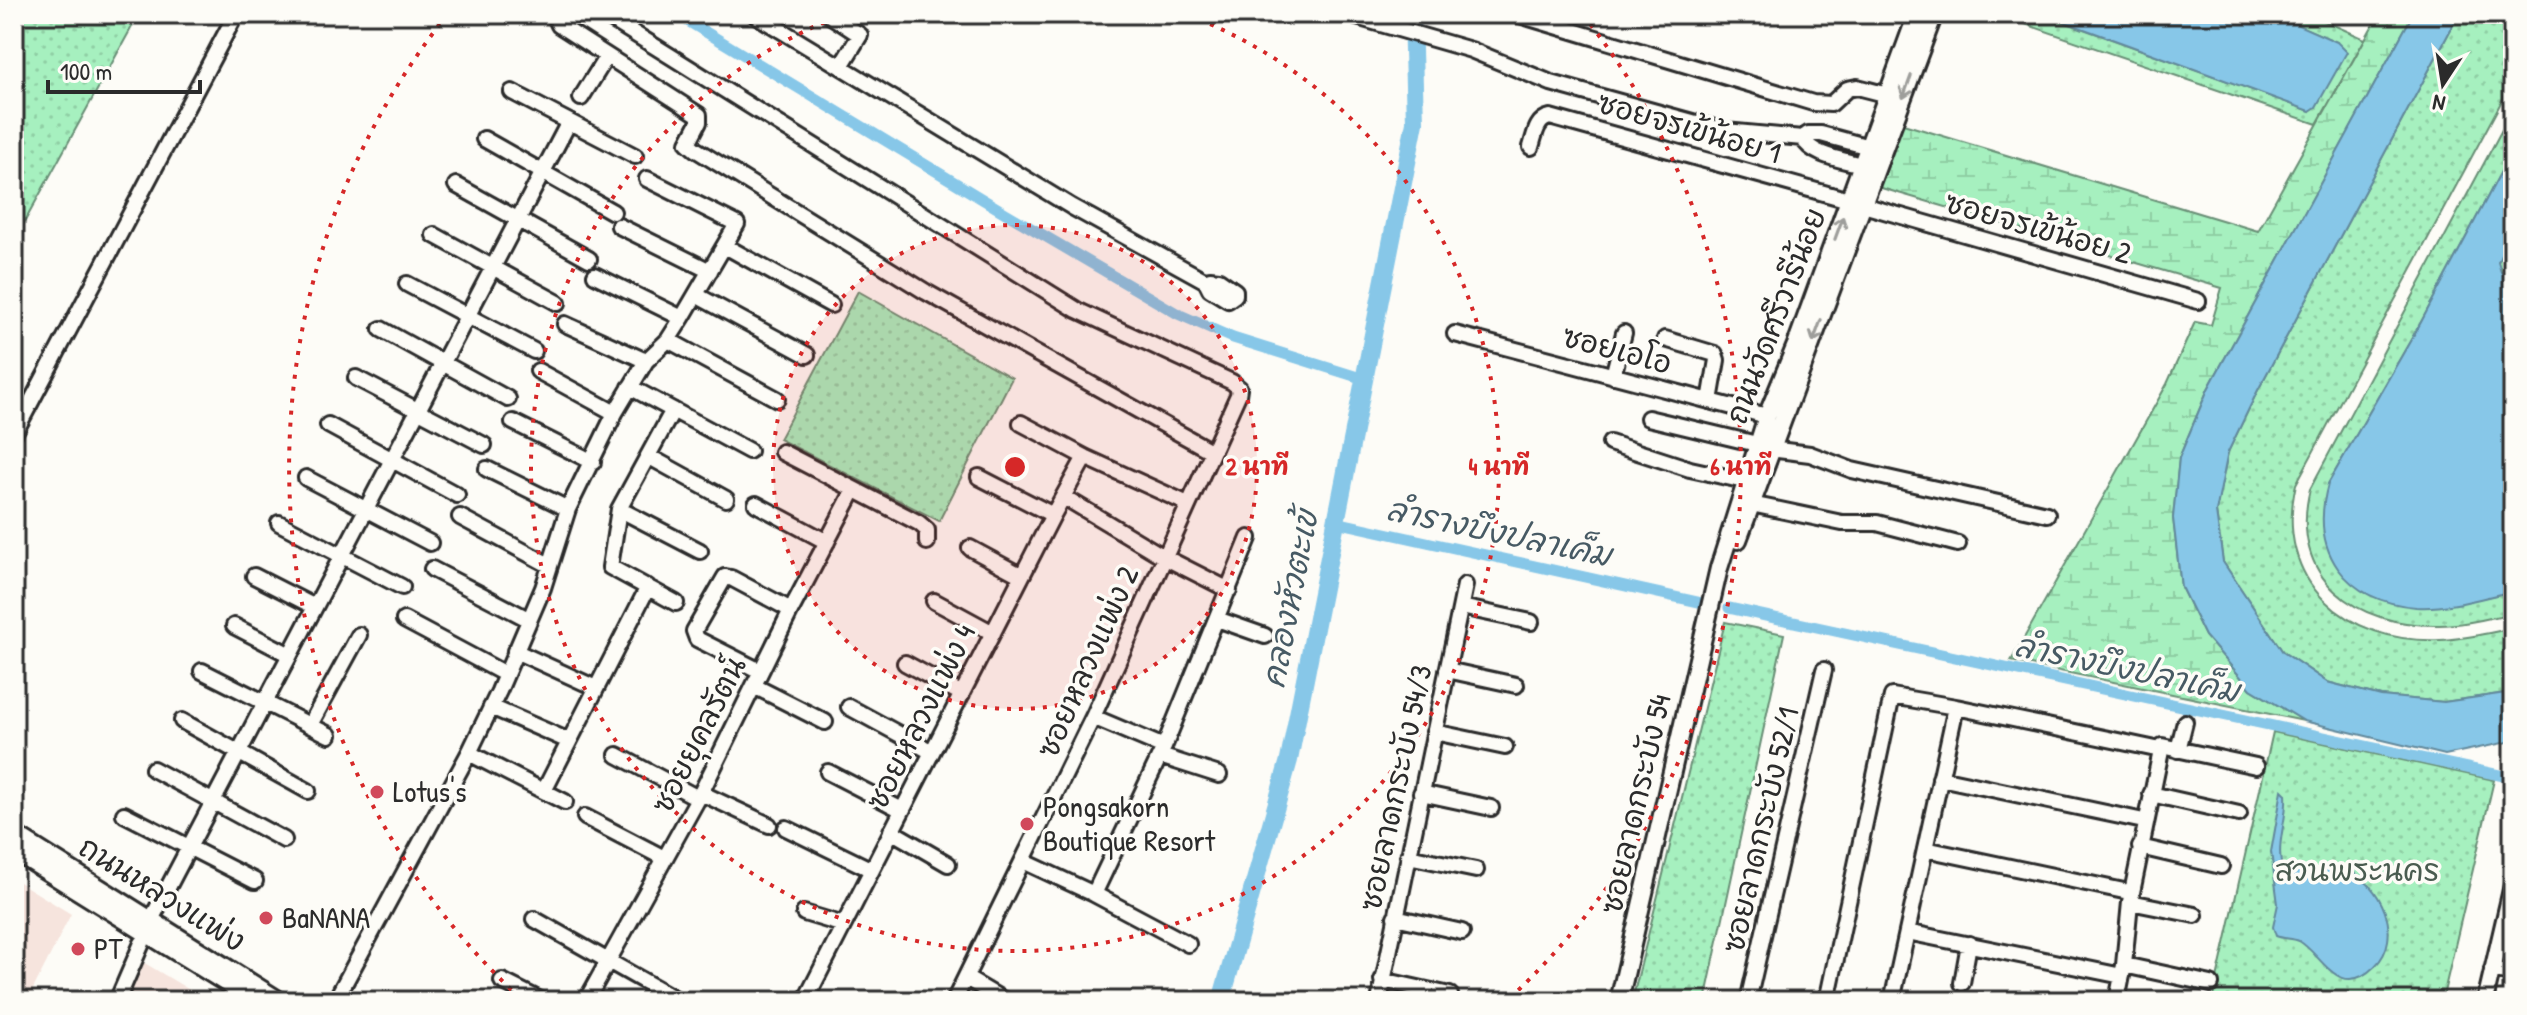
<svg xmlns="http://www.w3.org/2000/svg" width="2527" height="1015" font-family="'Patrick Hand','Playpen Sans Thai',sans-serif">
<defs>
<pattern id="green-dots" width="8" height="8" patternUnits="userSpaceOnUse" patternTransform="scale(2)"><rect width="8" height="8" fill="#a6f0bf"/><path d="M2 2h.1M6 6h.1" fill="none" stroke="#8fcea4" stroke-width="1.8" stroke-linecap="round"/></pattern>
<pattern id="wetland-marsh" width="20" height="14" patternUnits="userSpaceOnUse" patternTransform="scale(2)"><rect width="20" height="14" fill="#a6f0bf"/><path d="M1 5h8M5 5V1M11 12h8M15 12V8" fill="none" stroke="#8fcea4"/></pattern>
</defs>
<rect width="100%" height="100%" fill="#fdfcf7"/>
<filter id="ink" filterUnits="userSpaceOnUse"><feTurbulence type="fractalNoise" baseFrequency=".0125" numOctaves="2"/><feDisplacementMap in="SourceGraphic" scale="16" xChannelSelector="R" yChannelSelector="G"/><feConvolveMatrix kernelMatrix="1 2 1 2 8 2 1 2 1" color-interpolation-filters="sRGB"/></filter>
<g filter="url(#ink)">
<path fill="#f6e4dd" d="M14,879L71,914L27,1001H14Z
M143,962L208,1001H122Z"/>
<path fill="url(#green-dots)" stroke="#688e75" stroke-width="2" d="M26,14H139L14,241V37Z
M1996,14H2042L2310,111L2337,42L2273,14H2309L2365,39L2317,124Z
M2459,14H2513V80L2296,484C2273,582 2346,644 2440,640C2465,639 2489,633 2513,628V692L2444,702L2381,696L2327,682L2283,652L2223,562L2216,511L2228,452L2257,392Z
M2513,109V149L2420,324L2328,484L2364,592C2423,613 2454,604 2513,591V613C2489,618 2464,625 2439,625C2356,627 2288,579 2310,489Z
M858,291L1012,378L939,521L779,439Z
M1725,622L1784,634L1705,1001H1632Z
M2273,732L2494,780L2442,1001H2212Z"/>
<path fill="url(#wetland-marsh)" stroke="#688e75" stroke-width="2" d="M2379,14H2413L2208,389L2179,458L2173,518L2181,587L2205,636L2251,689L2304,721L2011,661L2167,384L2195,322L2211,325L2222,288L1878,187L1900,123L2258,231Z"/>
<path fill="#a6f0bf" stroke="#688e75" stroke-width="2" d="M2513,227V279L2501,272L2498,262Z"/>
<path fill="#87c7e8" stroke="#62899c" stroke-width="2" d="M2056,14H2273L2337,42L2347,52L2316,107L2310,111L2054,18Z
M2413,14H2459L2257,392L2228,452L2216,512L2223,562L2283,652L2327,682L2381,696L2444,702L2513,692V741L2445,755L2304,721L2251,689L2205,636L2181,587L2173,518L2179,458L2208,389Z
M2513,149V227L2498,262L2501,272L2513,279V591C2482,598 2449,609 2416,607C2345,601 2309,552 2328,484L2420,324Z
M2282,790L2286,794C2288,817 2277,839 2281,863C2301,881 2324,860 2346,869C2381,882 2405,937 2375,966C2339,1002 2322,954 2299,941C2292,938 2284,939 2276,936L2273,927L2278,904L2271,852Z"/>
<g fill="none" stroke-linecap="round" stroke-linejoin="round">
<path stroke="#87c7e8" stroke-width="11" d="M676,14L1002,211L1178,314L1233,338L1364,379
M1336,522L1698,602
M1729,608L2513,778"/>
<path stroke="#87c7e8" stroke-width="18" d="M1221,1001L1289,760L1415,122L1412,14"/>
<defs>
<path id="minor" d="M554,14L559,25L699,115V122L688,143L695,149L926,292L1211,451
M603,14L1077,310L1232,382L1239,388L1238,395L1093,717L954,1001
M754,14L1072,207L1206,281L1210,289L1228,300L1235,295V291L1219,280L1210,279L1206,281
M828,14L860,35L841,66
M1346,14L1471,50L1551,83L1725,131L1803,138L1808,134H1821L1869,147
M1516,14L1813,103L1831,104L1847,89L1857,87L1888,95
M512,92L635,156
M581,98L607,56
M1803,138C1811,156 1844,160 1862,165
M484,139L613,212
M1531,147C1535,135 1536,120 1550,117L1849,200
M456,185L589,259
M1863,205L2198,301
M619,226L710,271
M434,235L558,303
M725,246L831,305
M595,275L682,318
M407,284L534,351
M696,295L807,355
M565,324L646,361
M381,329L508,399
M1455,334L1767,416
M1665,339L1715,354L1717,360L1710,401
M668,340L777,399
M538,371L615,413
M1613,376L1624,333
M356,378L484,445
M630,387L749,451
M673,410L619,509L610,567L676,603
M1648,418L1757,444
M513,422L593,462
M1021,423L1085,457L1188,504
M328,425L457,495
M14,434L236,14
M1610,443L1690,469L1745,481
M1770,449L1810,454L1852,470L2047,514
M782,452L919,523L927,530V542
M648,456L726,499
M487,469L568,509
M979,477L1053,515
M306,478L430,543
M1064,497L1164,557L1229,590
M756,504L827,542
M1751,504L1842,523H1877L1958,544
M619,509L700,551
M460,517L549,565
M279,523L402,587
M970,548L1022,576
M432,569L528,619
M254,576L315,607
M934,601L993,633
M1461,607L1531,622
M1217,619L1265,636
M404,620L505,674
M234,626L290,655
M515,651L596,688
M905,663L962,694
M1447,670L1516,685
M202,671L329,735
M760,671L697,639L694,631L725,577L731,578L791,610
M754,686L825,722
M491,707L569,741
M849,707L932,752
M1093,717L1164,747
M182,721L308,791
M310,725L359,635
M1434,732L1505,747
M2178,750L2185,722
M469,753L565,802
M617,755L698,798
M1160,756L1219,775
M153,769L284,840
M828,772L902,810
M1940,778L2139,820
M544,791L648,587
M701,793L769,825
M1421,793L1491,808
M2151,794L2239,814
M124,814L255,881
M585,817L664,858
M786,828L872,870
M891,831L948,864
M2140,847L2221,866
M1925,849L2124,891
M1408,856L1476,870
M1023,861L1094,894L1188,944
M1094,894L1164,747L1249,538
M2130,902L2195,915
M804,913L844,925
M1395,917L1462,932
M534,919L679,1001
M151,920L569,122
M1907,932L2122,976
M2124,965L2211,984
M2492,969L2513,974
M966,978L1005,1001
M1382,980L1450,995
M502,981L542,1001
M1962,983L1969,944
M117,1001L142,943
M335,1001L469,753L499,691L543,588L568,509L615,413L646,361L668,340L682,318L737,224L647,179
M586,1001L701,793L791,610L854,490
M805,1001L1053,515L1085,457
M1379,1001L1465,585
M1748,1001L1824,670
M1827,1001L1892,696L1956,707L2156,749
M1892,1001L1956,707
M2117,1001L2124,965L2130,902L2162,746L2256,766
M2485,1001L2513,881"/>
<path id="major" d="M1738,540L1934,14
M14,834L280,1001
M14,851L255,1001
M1619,1001L1719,568L1767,416L1796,345L1917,14"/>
</defs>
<use href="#minor" stroke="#2b2b2b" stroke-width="20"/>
<use href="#major" stroke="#2b2b2b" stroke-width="22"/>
<use href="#minor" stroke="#fdfcf7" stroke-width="14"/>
<use href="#major" stroke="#fdfcf7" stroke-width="16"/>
</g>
<defs><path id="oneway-shaft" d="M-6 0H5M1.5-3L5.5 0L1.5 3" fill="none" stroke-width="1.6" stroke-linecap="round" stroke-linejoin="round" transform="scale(2)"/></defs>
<g stroke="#9e9e9b">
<use href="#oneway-shaft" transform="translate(1907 87) rotate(110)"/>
<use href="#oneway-shaft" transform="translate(1839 228) rotate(-70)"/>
<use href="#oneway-shaft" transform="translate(1817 331) rotate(110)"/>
</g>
</g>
<circle cx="1015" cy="467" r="242" fill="#d62828" fill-opacity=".12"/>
<g fill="none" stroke="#d62828" stroke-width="4" stroke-dasharray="4 8">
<circle cx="1015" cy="467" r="242"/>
<path d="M1188 15A484 484 0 1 1 842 15"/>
<path d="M520 998A726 726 0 0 1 447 15M1583 15A726 726 0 0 1 1510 998"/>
</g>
<g fill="#d1495b" stroke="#fdfcf7" stroke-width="3">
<circle cx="377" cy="792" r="8"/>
<circle cx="1027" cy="824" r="8"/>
<circle cx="266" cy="918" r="8"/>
<circle cx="78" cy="949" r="8"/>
</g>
<g text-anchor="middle" stroke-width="7" stroke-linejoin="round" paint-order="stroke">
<g font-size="30" fill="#2b2b2b" stroke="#fdfcf7">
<text transform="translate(1689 128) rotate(16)" y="10">ซอยจรเข้น้อย 1</text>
<text transform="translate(2038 228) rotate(16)" y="10">ซอยจรเข้น้อย 2</text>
<text transform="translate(1776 316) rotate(-69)" y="10">ถนนวัดศรีวารีน้อย</text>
<text transform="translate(1617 350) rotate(15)" y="10">ซอยเอโอ</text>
<text transform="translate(1088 662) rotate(-66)" y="10">ซอยหลวงแพ่ง 2</text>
<text transform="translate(921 717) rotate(-63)" y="10">ซอยหลวงแพ่ง 4</text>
<text transform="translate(699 735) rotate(-63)" y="10">ซอยยุคลรัตน์</text>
<text transform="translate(1396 788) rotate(-78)" y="10">ซอยลาดกระบัง 54/3</text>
<text transform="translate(1636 804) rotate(-77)" y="10">ซอยลาดกระบัง 54</text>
<text transform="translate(1761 830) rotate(-77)" y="10">ซอยลาดกระบัง 52/1</text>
<text transform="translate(162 894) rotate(32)" y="10">ถนนหลวงแพ่ง</text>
</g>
<g font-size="30" fill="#2b2b2b" stroke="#fdfcf7" text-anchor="start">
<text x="393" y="802">Lotus's</text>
<text x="1043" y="817">Pongsakorn<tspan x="1043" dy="34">Boutique Resort</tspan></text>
<text x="282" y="928">BaNANA</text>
<text x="94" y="959">PT</text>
</g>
<g font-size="30" fill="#4a5c50" stroke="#fdfcf7">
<text x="2357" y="881">สวนพระนคร</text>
</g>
<g font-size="32" font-style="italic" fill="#475a64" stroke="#fdfcf7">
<text transform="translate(1499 532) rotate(12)" y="11">ลำรางบึงปลาเค็ม</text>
<text transform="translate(1290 599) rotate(-79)" y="11">คลองหัวตะเข้</text>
<text transform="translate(2127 668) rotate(12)" y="11">ลำรางบึงปลาเค็ม</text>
</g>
</g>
<circle cx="1015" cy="467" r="12" fill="#d62828" stroke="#fdfcf7" stroke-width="4"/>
<g font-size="24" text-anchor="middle" font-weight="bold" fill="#d62828" stroke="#fdfcf7" stroke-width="7" stroke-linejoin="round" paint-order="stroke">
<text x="1257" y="475">2 นาที</text>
<text x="1499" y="475">4 นาที</text>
<text x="1741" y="475">6 นาที</text>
</g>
<rect width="2527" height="1015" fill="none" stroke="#fdfcf7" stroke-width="48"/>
<rect x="24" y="24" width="2479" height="967" fill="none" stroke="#2b2b2b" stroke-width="3" filter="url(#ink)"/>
<g transform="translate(2443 84) rotate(192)" stroke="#fdfcf7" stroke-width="6" paint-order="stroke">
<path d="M0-6L14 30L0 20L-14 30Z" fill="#2b2b2b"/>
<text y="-12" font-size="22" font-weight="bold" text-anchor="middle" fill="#2b2b2b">N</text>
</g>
<path d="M48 80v12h152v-12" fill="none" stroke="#2b2b2b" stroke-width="4"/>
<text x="60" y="80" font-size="24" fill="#2b2b2b" stroke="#fdfcf7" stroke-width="6" paint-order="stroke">100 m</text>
</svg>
